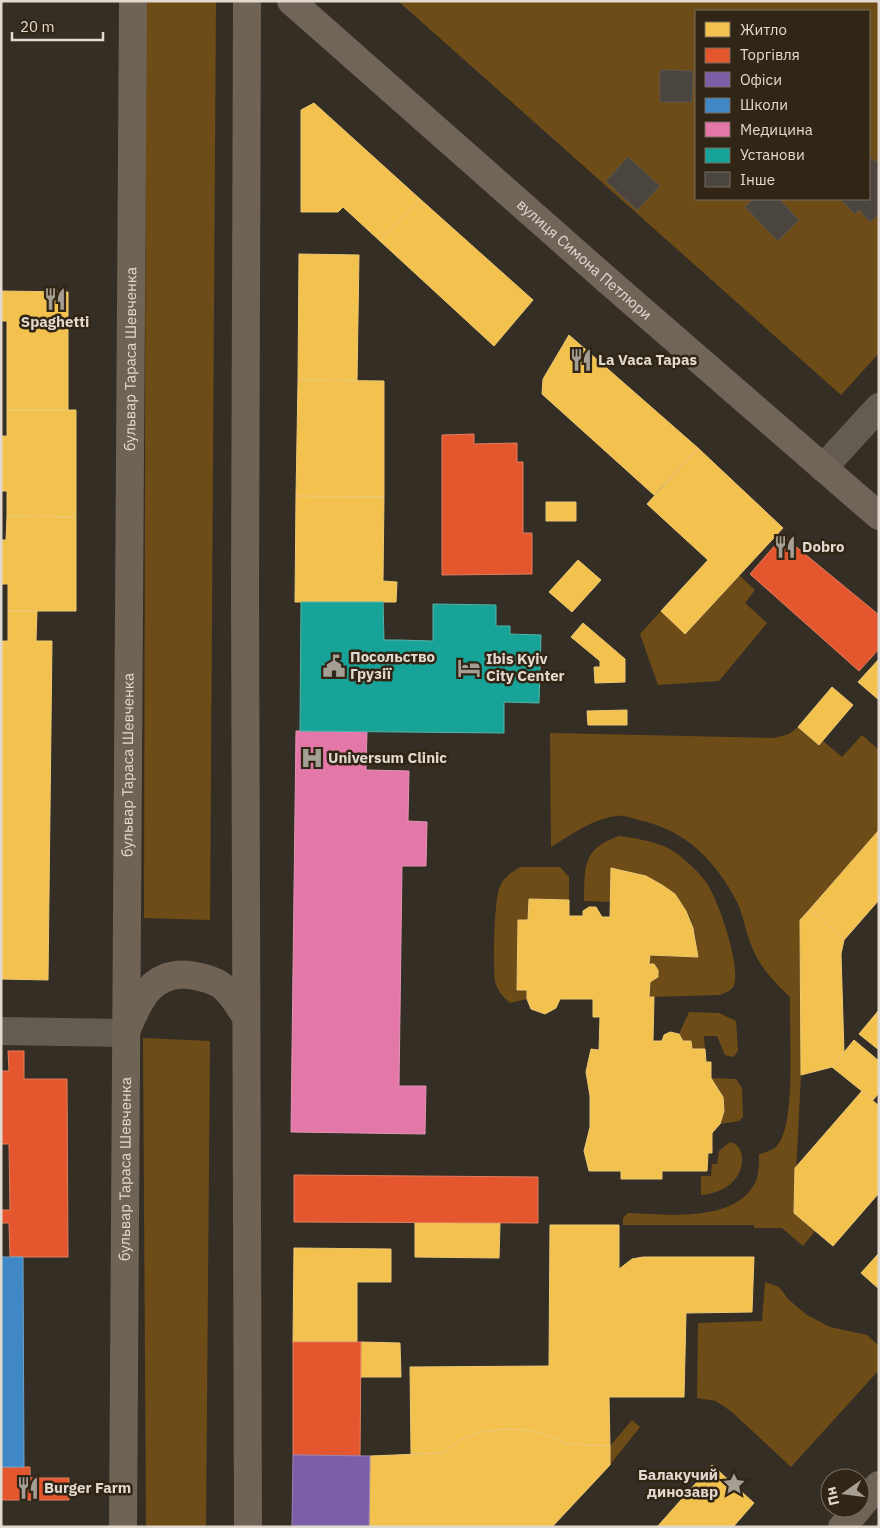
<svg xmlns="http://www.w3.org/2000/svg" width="880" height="1528" font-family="'IBM Plex Sans',sans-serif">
<rect width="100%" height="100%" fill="#352e25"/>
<path fill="#6e4c18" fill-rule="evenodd" d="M146,1H216L210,920L144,918Z
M398,1H879V353L841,395ZM696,11H869V199H696Z
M739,575L755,590L745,603L767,623L719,681L658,685L640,634L661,611L685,633Z
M798,727L819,745L823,741L842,757L862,735L879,750V830L800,920L801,1075L794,1213L815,1231L803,1246L782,1228H754V1225H623V1218L628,1213C666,1214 736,1224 756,1181C759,1174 759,1162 759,1154C767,1152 775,1150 779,1143C796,1119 789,1029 790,997C772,980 758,965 750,942C745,929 743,914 737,902C716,861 685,829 638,820C632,818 623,815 616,816C592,819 571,835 551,847L550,733L774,738L789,734Z
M619,836C635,838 653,841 668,848C681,855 697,870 706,882C718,899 741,965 734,985C732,991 725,993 719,995L649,997L650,982L658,977V970L654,964H649L650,955L697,957C699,903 661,875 611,868L610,902L584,901C585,866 582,849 619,836Z
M520,867H560L569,877V900L529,899L528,920H518L517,989L527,990V999L510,1003C503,997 497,990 495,981C493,962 494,906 499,889C503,877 511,873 520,867Z
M689,1012L719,1013L736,1021L738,1051L733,1057L725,1055L717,1036H704L705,1049H692L691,1041H683L679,1034Z
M143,1038L210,1041L206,1527H146Z
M711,1078L736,1079L742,1088L743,1117L739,1121L720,1124C726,1105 723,1093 711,1078Z
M730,1142C746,1145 744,1168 736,1178C728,1189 714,1194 701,1195V1176H711L712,1164H717L719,1151Z
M765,1282L779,1287L789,1300L807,1315L830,1327L867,1335L879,1346V1370L791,1467L732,1412L716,1401L697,1398L698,1323L762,1321Z
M632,1420L640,1427L610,1465V1446Z"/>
<path fill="#f2c14e" stroke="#edc875" d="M314,103L420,199L380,241L343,207L338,212H301V110Z
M420,199L533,300L494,346L380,241Z
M299,254L359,255L357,381L298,380Z
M1,291L68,292V410H7V321H1Z
M569,335L698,448L654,495L542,394L543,379Z
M298,380L384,381V497L296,496Z
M7,410H76V517L7,516V491H1V436H7Z
M698,448L783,528L685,634L661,611L708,560L647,504Z
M296,496L384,497L383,581L397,582L396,602H295Z
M546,502H576V521H546Z
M7,516L76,517V611H8V584H1V540H6Z
M578,560L601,580L572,612L549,592Z
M8,611H37L36,641H52L48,980L1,979V641H8Z
M583,623L625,659V682L595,683L594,667H600V661L571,637Z
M879,659V700L858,682Z
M832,687L853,705L819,745L798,727Z
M627,710V725H588L587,711Z
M879,830V900L844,940L810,909Z
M611,868L646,876L662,885L675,894L686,911L693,928L698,957L650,955L649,964H654L658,970V977L650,982L649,997H654L653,1041H662L664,1035L670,1032L679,1034L683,1041H691L692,1049H705L706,1062H711V1078L723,1097L724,1111L720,1124L712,1133V1153H708L707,1171H662V1179H621V1171H589L584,1151L590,1127V1096L586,1072L591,1049L599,1050L600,1017H593V999H560L556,1008L545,1014L531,1009L527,999V990H517L518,920H528L529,899L569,900V916H583V911L589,907H596L602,917H610Z
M810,909L844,940L841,954L844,1053L832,1067L801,1075L800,920Z
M879,1010V1050L859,1034Z
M854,1040L879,1061V1093L873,1100L832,1067Z
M862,1091L879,1106V1193L833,1246L794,1213L795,1168Z
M415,1222L500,1223L499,1258L415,1257Z
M550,1225H619V1269L632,1259L643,1257H754L752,1312L686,1313L684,1397H609L610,1446L566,1444L550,1436L527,1430L505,1429L481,1432L460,1440L443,1453L411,1454L410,1367L549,1366Z
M294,1248L391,1249V1282H357V1342H293Z
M879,1253V1289L861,1273Z
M361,1342L400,1343L401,1377H360Z
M505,1429L527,1430L550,1436L566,1444L610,1446V1465L552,1527H369L370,1456L443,1453L460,1440L481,1432Z
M712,1465L754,1503L733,1527H657Z"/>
<path fill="#e4572e" stroke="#e37e5f" d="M474,434V444L517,443V462H523V533H532V574L442,575V435Z
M783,536L879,615V649L859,671L750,574Z
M8,1051H24V1079H67L68,1257H10L9,1223H1V1210H10L9,1144H1V1071H9Z
M294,1175L538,1177V1223L294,1222Z
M293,1342H361L360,1456L293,1455Z
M1,1467H30V1478H69V1500H1Z"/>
<path fill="#7b5ea7" stroke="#9a83b3" d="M293,1455L370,1456L369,1527H292Z"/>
<path fill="#3f88c5" stroke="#70a1c8" d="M1,1257H23L24,1467H1Z"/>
<path fill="#e377a8" stroke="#e395b4" d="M296,731H367L366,770L409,771L408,821L427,822L426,866H402L399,1086H426L425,1134L291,1132Z"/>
<path fill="#17a398" stroke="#54b4a9" d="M301,602H383L384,640H398L433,641V604L496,605V626H510V634L541,635L539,703L504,702V733L300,731Z"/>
<path fill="#4a453e" stroke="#5c564e" d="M660,70L693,71L692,102H660Z
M869,156L875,162L879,159V214L870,222L859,210L855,214L840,199H869Z
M628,157L660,186L637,210L606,181Z
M753,199H779L799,220L778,241L745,207Z"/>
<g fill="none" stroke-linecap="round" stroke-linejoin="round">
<path stroke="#655c51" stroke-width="28" d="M823,468L879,407
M1,1031L125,1033"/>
<path stroke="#706558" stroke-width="28" id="s1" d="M291,1L607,280L879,516"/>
<g stroke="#6e6354" stroke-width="28">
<path d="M247,1L245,590L248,1527"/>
<path d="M128,1027C140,998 153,971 190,975C201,977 213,979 222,986C232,993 239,1007 246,1017"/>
<path d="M860,1506L879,1485"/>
<path id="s2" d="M123,1527L133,1"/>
<path d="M842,1527L859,1508"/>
</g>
</g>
<defs>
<symbol id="restaurant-bare" viewBox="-9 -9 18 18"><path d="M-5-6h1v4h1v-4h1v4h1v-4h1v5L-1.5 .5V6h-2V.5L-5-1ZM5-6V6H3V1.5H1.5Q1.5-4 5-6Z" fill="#a59e94" stroke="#312515" stroke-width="2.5" paint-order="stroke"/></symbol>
<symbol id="civic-bare" viewBox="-9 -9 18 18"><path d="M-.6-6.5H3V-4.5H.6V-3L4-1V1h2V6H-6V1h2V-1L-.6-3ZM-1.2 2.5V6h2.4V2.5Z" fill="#a59e94" stroke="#312515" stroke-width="2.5" paint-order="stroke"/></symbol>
<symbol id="hotel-bare" viewBox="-9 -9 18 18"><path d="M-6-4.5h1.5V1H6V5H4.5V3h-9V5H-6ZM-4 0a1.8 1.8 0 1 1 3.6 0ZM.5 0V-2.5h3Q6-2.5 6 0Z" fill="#a59e94" stroke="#312515" stroke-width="2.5" paint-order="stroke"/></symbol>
<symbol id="hospital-bare" viewBox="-9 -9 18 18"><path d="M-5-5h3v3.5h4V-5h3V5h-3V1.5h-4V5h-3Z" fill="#a59e94" stroke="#312515" stroke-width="2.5" paint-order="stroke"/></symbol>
<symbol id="sight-bare" viewBox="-9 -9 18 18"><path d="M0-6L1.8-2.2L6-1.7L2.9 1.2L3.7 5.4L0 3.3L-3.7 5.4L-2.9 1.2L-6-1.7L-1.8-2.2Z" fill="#a59e94" stroke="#312515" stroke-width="2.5" paint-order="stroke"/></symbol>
</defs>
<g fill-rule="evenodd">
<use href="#restaurant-bare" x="39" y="283" width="32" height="32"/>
<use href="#restaurant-bare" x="565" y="344" width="32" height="32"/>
<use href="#restaurant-bare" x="769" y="531" width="32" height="32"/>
<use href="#civic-bare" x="318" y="650" width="32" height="32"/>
<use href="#hotel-bare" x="453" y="652" width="32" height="32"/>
<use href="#hospital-bare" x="296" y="742" width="32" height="32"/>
<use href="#sight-bare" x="718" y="1468" width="32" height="32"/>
<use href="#restaurant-bare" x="12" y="1472" width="32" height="32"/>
</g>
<g text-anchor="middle" stroke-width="5" stroke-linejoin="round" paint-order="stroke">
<g font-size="15" fill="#e2dad0" stroke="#312515">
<text dy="5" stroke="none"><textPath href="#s1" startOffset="391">вулиця Симона Петлюри</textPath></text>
<text dy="5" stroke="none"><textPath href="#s2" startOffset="1168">бульвар Тараса Шевченка</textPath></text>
<text dy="5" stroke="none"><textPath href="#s2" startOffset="762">бульвар Тараса Шевченка</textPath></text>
<text dy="5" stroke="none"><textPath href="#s2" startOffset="358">бульвар Тараса Шевченка</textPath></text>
</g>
<g font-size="15" font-weight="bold" fill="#e2dad0" stroke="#312515" text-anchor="start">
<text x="55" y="327" text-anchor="middle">Spaghetti</text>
<text x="598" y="365">La Vaca Tapas</text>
<text x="802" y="552">Dobro</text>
<text x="350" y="662">Посольство<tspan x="350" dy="17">Грузії</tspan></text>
<text x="486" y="664">Ibis Kyiv<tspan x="486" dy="17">City Center</tspan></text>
<text x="328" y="763">Universum Clinic</text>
<text x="718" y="1480" text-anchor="end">Балакучий<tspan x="718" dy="17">динозавр</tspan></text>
<text x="44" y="1493">Burger Farm</text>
</g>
</g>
<rect width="880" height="1528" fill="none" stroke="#e2dad0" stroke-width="5"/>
<rect x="695" y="10" width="175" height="190" fill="#312515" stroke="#786d60"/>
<rect x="705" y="22" width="25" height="15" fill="#f2c14e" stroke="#786d60"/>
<text x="740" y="35" font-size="15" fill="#e2dad0">Житло</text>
<rect x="705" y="48" width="25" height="15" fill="#e4572e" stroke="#786d60"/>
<text x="740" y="60" font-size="15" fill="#e2dad0">Торгівля</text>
<rect x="705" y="72" width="25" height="15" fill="#7b5ea7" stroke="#786d60"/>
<text x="740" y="85" font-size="15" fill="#e2dad0">Офіси</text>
<rect x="705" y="98" width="25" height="15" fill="#3f88c5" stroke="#786d60"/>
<text x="740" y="110" font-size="15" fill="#e2dad0">Школи</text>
<rect x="705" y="122" width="25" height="15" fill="#e377a8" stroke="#786d60"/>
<text x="740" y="135" font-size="15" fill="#e2dad0">Медицина</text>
<rect x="705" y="148" width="25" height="15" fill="#17a398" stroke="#786d60"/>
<text x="740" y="160" font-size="15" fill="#e2dad0">Установи</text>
<rect x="705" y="172" width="25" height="15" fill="#4a453e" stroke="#786d60"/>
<text x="740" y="185" font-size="15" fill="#e2dad0">Інше</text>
<g transform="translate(845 1493) rotate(256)"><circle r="24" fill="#312515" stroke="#786d60"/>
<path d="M0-4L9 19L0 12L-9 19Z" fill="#a59e94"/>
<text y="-8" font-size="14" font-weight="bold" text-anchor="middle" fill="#e2dad0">Пн</text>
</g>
<path d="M12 32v8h91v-8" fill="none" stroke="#e2dad0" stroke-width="2.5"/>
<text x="20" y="32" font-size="15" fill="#e2dad0" stroke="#312515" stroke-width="4" paint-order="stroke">20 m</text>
</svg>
